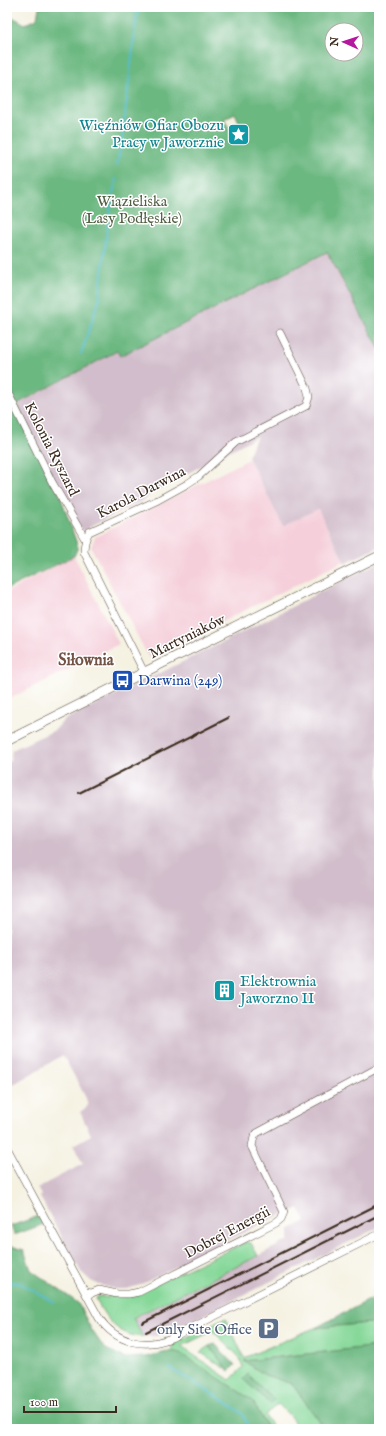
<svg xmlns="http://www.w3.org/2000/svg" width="386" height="1436" font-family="'IM FELL English',serif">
<rect width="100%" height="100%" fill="#fff"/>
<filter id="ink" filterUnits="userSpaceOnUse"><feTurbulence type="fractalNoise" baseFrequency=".025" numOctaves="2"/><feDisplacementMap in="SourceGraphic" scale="8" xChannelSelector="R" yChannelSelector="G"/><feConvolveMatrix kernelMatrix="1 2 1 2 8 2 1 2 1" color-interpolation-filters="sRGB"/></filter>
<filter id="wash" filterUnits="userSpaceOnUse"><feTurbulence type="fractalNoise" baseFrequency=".012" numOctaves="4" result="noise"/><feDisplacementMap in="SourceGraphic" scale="16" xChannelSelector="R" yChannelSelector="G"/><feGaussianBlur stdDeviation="0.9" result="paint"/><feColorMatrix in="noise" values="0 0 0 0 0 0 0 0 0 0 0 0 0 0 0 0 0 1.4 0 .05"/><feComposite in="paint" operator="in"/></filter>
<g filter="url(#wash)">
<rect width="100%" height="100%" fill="#f5f2e2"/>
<path fill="#f5cfda" d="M249,459L283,526L318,509L344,561L149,658L91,547L95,537Z
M74,556L119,644L7,700V592Z"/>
<path fill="#d1bdcb" d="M327,252L379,348V547L345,563L318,509L283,526L248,457L257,436L151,493L146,499L82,531L55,481L17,405L117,351L120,356Z
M379,562V1227L174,1330L156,1336L143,1337L133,1319L289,1240V1230L306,1221L299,1208L266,1221L140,1285L127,1289H115L100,1285L91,1281L81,1272L40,1197L41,1195L37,1188L83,1164L73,1145L91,1135L80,1112L88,1106L86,1098L63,1055L7,1088V763L10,761L12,750L55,730L64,720L223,642Z"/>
<path fill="#86d899" stroke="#60815c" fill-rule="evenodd" d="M246,1242L251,1243L258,1256L133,1318L143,1337C117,1335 108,1321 96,1300L97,1297L101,1296L108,1298L109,1295L127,1297Z
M226,1318L244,1358L307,1331L315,1328L379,1322V1346L244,1361L292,1384L325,1429H299L290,1416L278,1404L265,1415L273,1429H268L252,1400L171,1351L173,1344ZM213,1331L239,1357L243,1367L230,1380L192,1354L182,1346Z
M209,1346L229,1371L200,1352Z"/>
<path fill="#6cb881" stroke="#547150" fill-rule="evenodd" d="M39,7H379V348L327,252L120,356L117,351L17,404L55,481L78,547L74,556L7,589V14L25,24L37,19ZM332,30H356V54H332ZM235,113L243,131L233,136L224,119Z
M39,1216L44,1224L17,1234H14L11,1226Z
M7,1244L24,1250L31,1270L78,1303L91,1329L104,1348L125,1358L146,1357L171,1351L180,1353L252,1400L268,1429H7Z
M379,1295V1322L315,1328Z
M215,1344L235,1365L229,1371L209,1346Z
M379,1346V1429H325L292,1384L265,1375L244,1361Z
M248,1374L274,1400L270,1404L243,1379Z"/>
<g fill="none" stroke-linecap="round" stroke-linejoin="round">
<path stroke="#52becc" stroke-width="2" d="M117,165L122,140L137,13L143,7
M81,354L99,300L108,220L116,179
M7,1282L20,1283L54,1302
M169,1368L221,1399L242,1413L250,1429"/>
</g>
</g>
<g filter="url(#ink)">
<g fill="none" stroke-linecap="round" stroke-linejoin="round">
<defs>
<path id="minor" d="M7,391L52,482L85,539
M144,672L84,552C84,544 85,539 89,532L158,500L187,484L199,476L236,442L306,406L309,397L307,388L280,333
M7,1148L99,1318C116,1343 144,1349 171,1338L379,1234
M85,1292L92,1293L99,1290L117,1294H129L139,1292L276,1223L281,1219L284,1212L252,1146L254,1137L257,1133L374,1070"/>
<path id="major" d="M7,741C131,678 255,618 379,556"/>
</defs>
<use href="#minor" stroke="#57483b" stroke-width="8"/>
<use href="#major" stroke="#57483b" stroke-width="10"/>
<use href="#minor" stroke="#fff" stroke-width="7"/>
<use href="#major" stroke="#fff" stroke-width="9"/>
<path stroke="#3b2a1e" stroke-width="2" d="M79,793L228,718
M142,1323L379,1204
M146,1332L379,1215"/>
</g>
</g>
<defs>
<symbol id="sight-square" viewBox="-11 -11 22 22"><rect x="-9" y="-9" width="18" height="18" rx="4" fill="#0f9aa8" stroke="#fff"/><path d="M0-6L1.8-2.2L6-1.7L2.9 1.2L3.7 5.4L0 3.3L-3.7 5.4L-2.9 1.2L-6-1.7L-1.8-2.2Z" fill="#fff"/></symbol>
<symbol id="bus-square" viewBox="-11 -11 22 22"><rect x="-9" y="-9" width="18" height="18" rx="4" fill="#1a4fb4" stroke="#fff"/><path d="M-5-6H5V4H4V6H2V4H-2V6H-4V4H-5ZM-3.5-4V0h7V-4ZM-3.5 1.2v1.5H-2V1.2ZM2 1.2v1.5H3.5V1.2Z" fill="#fff"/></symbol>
<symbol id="building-square" viewBox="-11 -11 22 22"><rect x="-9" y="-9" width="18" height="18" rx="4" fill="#0f9aa8" stroke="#fff"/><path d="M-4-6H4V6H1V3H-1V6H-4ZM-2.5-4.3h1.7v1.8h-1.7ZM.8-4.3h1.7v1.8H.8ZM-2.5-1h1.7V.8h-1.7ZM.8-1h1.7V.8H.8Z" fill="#fff"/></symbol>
<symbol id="parking-square" viewBox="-11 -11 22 22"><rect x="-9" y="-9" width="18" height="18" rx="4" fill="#5c6f8a" stroke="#fff"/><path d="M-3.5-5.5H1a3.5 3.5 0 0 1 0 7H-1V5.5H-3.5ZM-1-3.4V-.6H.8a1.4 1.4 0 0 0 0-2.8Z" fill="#fff"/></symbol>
</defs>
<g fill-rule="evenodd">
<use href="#sight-square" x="226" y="122" width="25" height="25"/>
<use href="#bus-square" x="110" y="668" width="25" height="25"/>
<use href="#building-square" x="212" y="978" width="25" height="25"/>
<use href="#parking-square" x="256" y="1316" width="25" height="25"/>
</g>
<g text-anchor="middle" stroke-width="3" stroke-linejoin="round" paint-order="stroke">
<g font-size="15" fill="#0d838f" stroke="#fff" text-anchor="end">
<text x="224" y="130">Więźniów Ofiar Obozu<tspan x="224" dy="17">Pracy w Jaworznie</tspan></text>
<text x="240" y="986" text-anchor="start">Elektrownia<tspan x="240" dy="17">Jaworzno II</tspan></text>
</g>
<g font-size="15" fill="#525e43" stroke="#fff">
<text x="132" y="206">Wiązieliska<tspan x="132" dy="17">(Lasy Podłęskie)</tspan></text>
</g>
<g font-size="15" fill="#3b2a1e" stroke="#fff">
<text transform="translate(52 449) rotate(63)" y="5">Kolonia Ryszard</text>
<text transform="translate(141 492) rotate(-27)" y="5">Karola Darwina</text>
<text transform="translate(187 636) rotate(-26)" y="5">Martyniaków</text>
<text transform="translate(227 1232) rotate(-28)" y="5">Dobrej Energii</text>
</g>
<g font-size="15" fill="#164399" stroke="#fff" text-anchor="start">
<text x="138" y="685">Darwina (249)</text>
</g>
<g font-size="15" fill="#4e5e75" stroke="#fff" text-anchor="end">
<text x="252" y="1334">only Site Office</text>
</g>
<g font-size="16" font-weight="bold" fill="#745347" stroke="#fff">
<text x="86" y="665">Siłownia</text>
</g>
</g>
<rect width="386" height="1436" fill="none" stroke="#fff" stroke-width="24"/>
<g transform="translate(344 42) rotate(273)"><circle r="19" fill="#ffffff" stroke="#b1aaa5"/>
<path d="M0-3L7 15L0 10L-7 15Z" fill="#b5179e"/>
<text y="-6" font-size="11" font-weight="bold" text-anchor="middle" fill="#3b2a1e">N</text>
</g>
<path d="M24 1406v6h92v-6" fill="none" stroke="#3b2a1e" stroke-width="2"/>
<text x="30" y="1406" font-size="12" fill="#3b2a1e" stroke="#ffffff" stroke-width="3" paint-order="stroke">100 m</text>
</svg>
